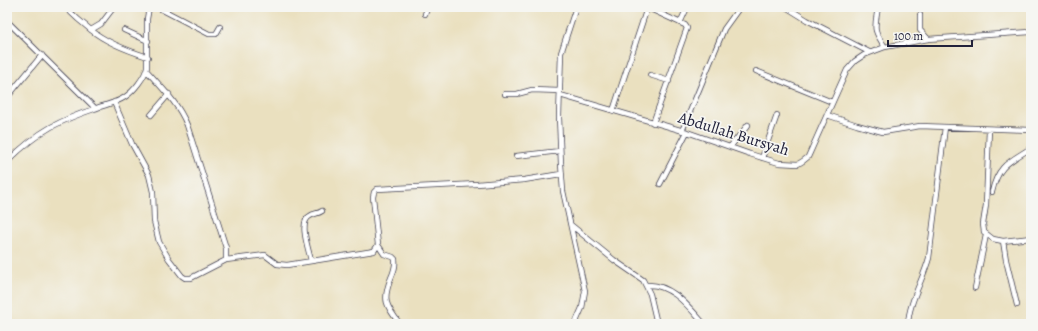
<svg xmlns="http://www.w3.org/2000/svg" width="1038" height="331" font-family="Alegreya,serif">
<rect width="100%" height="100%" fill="#f6f6f2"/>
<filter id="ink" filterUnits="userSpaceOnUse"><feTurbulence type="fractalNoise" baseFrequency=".025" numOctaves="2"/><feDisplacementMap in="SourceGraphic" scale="8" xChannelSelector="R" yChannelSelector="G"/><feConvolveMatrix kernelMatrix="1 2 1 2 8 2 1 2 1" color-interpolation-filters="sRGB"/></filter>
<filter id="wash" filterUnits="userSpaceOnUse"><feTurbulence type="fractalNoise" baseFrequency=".012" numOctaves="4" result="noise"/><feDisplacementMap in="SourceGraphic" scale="16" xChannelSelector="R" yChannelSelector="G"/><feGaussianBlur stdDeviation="0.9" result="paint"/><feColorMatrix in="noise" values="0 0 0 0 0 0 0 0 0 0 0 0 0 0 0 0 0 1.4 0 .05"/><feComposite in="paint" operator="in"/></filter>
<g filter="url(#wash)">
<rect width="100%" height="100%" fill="#eae0bf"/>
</g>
<g filter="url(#ink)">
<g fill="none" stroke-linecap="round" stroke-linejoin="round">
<defs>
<path id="minor" d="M65,7C73,15 82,23 91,30C107,43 129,51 148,57
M157,7L209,34H216L220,27
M646,7L685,25L687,28L653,123
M786,7L807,20L869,52
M878,7C875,28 872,28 885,47
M425,14L428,7
M920,15V30L928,39
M7,21L95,108
M680,23L686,10V7
M91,30L101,24L114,7
M124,30L148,41
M146,70C162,88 178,103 187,125L226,248V260
M756,71L832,102
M650,75L669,81
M505,94H517L532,90L560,91
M9,95L42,55
M560,95L687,132L750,154L779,163L798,164L803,161L808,157L847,70L855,61L864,55L885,47L928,39L1031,32
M114,102L132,144L149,175L153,192L154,221L159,242L169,259L182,276L185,278H191L226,260L265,255L277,264L287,265L374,251L378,245L373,197L374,192L377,189L477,184L524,180L561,174
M613,111L647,8
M151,115L169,94
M827,115L857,125L883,132L920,126L1031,130
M989,129L986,205L983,224L984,232L993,239L1003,241L1006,260L1017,305
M682,131L724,29L737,11L734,7
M730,147L748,125
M516,156L560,151
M762,158L777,115
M7,162C20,149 35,136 51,127C64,120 79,114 94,109C104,105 116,103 125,97C134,91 145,77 147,67V19L149,7
M660,184L687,132
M992,192C998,165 1009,162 1031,148
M571,225L614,260L643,280L650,294L657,324
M1003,241L1031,238
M378,245L384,254L393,257L395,259C396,266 394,271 391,278C382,300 386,306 400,324
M311,261C309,250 298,222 310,216C314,213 318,214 322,211
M646,285C671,283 689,307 704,324
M975,288L986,235
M575,324L582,308L585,291L563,191L561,164L559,117L561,53L576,7
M908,324C909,302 923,280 929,258L945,127"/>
</defs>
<use href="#minor" stroke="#403e4f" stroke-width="6"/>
<use href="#minor" stroke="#fff" stroke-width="4.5"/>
</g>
</g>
<g text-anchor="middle" stroke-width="3.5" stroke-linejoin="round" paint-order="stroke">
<g font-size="16" fill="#22223b" stroke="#f6f6f2">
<text transform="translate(734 133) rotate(17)" y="6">Abdullah Bursyah</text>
</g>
</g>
<rect width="1038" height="331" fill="none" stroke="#f6f6f2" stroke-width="24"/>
<path d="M888 40v6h84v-6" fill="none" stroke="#22223b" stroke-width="2"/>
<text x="894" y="40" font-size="12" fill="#22223b" stroke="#f6f6f2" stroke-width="3" paint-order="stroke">100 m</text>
</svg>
